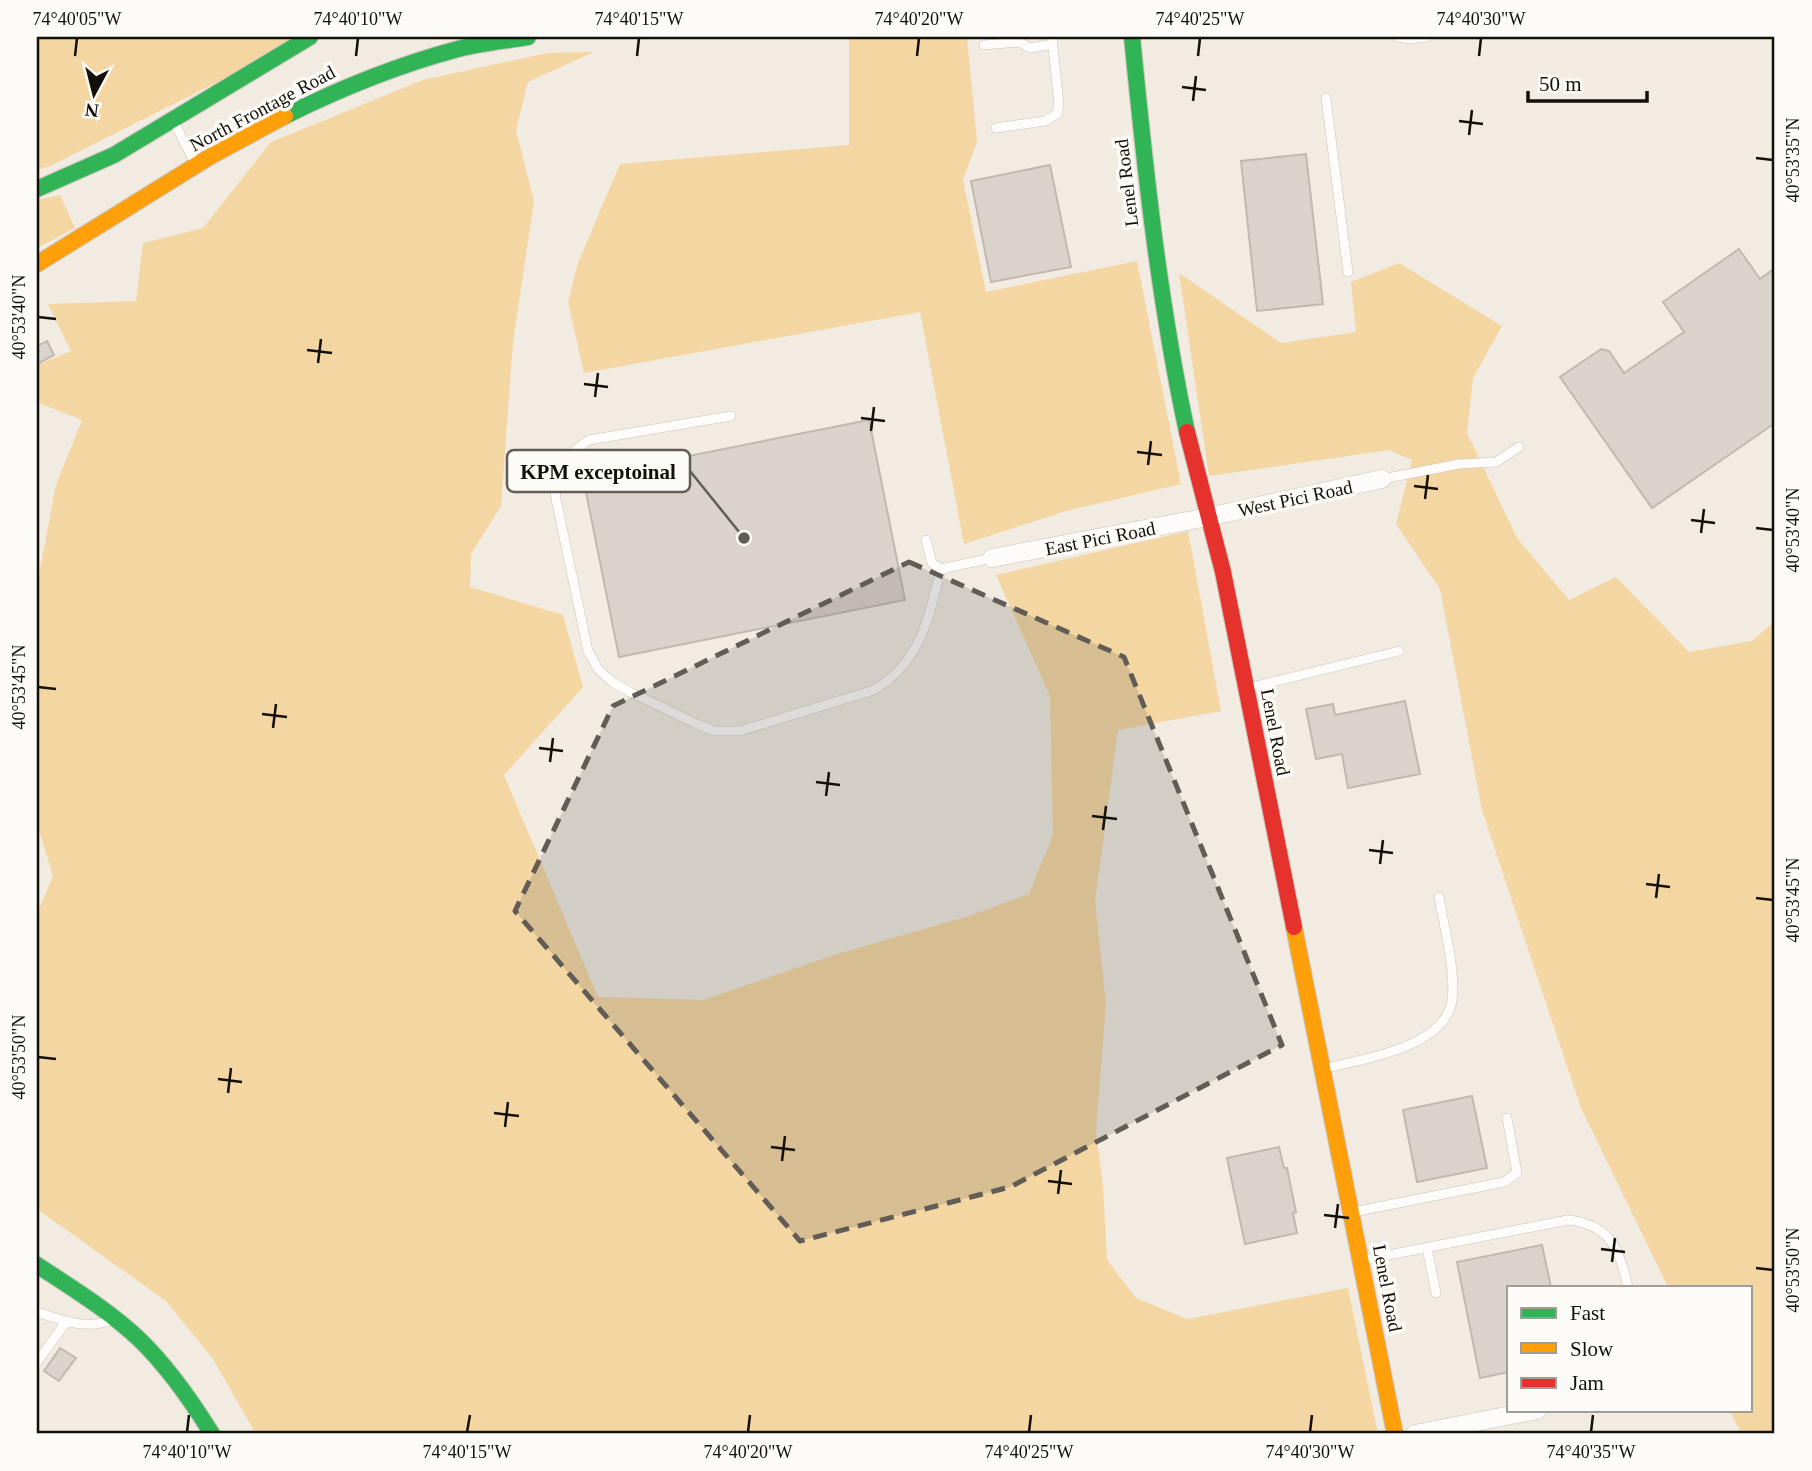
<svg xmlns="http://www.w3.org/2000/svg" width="1812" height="1471" font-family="'Times New Roman',serif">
<rect width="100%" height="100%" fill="#f1ebe1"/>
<path fill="#f4d6a2" d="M37,37H307L50,166L37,170Z
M849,37H967L977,142L963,180L986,292L1137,261L1181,484L1066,511L964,544L920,312L584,373L568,302L578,263L620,164L849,145Z
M594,52L528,82L516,130L534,201L513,342L501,506L471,554L470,587L563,615L583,687L504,775L598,997L703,1000L834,955L969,916L1029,894L1053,835L1050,696L996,575L1188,531L1221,711L1118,730L1095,901L1106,1004L1096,1132L1103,1185L1107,1260L1136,1298L1187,1319L1348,1288L1378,1434H256L213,1359L166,1301L37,1209V914L53,876L37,824V585L56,485L82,420L37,402V365L71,351L48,304L136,301L143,243L203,228L271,142L423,80L547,53Z
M60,195L75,228L37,248V200Z
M1399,263L1502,326L1473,378L1467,433L1517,538L1569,600L1616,577L1689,652L1752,641L1775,621V1434H1742L1729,1410H1751V1287H1668L1581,1108L1482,810L1440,589L1396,524L1412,460L1389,450L1209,476L1179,273L1281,343L1356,332L1351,282Z"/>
<path fill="#dad3cc" stroke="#c0b9b2" stroke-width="2" d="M1306,154L1323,304L1257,311L1241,161Z
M1050,165L1071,267L991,282L971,181Z
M1739,249L1760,279L1775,268V423L1652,508L1560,377L1601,349L1609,351L1624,373L1684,332L1663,302Z
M47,341L54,355L37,364V346Z
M869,420L905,600L619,657L583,477Z
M1405,701L1420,774L1348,788L1342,754L1316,759L1306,709L1333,704L1335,715Z
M1472,1096L1487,1168L1417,1182L1403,1110Z
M1279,1147L1284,1168H1287L1296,1212L1293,1213L1297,1233L1245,1244L1227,1158Z
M1542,1245L1551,1287H1509V1372L1480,1378L1457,1262Z
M60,1348L76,1358L59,1381L44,1371Z"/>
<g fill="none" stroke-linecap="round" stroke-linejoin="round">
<defs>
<path id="lane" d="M1398,37L1409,39L1427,37
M984,45L1019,42L1030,48L1053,44
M1326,98L1348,272
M175,124L196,165
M996,128L1045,121L1057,114L1059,105L1052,37
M731,416L589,440C566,455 552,470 556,499L588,651L598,669L612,682L630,692L697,724L714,731H740L874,690C921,662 928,619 941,569L992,558
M1382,479L1459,464L1496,462L1519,447
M926,540L932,563L941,569
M1248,688L1399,651
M1325,1068C1362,1060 1446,1047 1452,1000C1456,972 1444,926 1439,897
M1353,1212L1504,1182L1517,1173L1507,1118
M1427,1248L1436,1293
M1363,1260L1568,1220C1610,1224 1620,1250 1628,1287
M37,1312C60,1320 89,1331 113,1319
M37,1362L66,1322"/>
<path id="street" d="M992,558L1208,517L1382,479
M1415,1434L1537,1410"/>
<path id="fast" d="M1132,37C1145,169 1159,302 1187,432
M285,116C341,88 398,65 458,49C481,43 505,41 528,37
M37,189L114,155L310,37
M37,1265C72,1288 108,1310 139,1339C168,1367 191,1400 212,1434"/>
<path id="slow" d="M37,264L211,156L285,116
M1294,927L1395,1434"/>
<path id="jam" d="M1187,432L1223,572L1294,927"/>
</defs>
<use href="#lane" stroke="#c9c4bc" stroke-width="10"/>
<use href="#street" stroke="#c9c4bc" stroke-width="19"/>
<use href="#fast" stroke="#c9c4bc" stroke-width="18"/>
<use href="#slow" stroke="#c9c4bc" stroke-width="18"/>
<use href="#jam" stroke="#c9c4bc" stroke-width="18"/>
<use href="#lane" stroke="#fdfcfa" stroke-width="9"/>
<use href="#street" stroke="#fdfcfa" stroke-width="18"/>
<use href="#fast" stroke="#30b455" stroke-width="16"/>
<use href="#slow" stroke="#ff9f0a" stroke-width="16"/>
<use href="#jam" stroke="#e5322d" stroke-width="16"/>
</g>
<path fill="#615c55" fill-opacity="0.2" stroke="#615c55" stroke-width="5" stroke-dasharray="14 9" stroke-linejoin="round" d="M909,562L1124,657L1282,1045L1010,1187L800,1241L515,911L613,706Z"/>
<path fill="none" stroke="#130f09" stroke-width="2.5" d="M75,56L77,38M356,56L358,38M637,56L639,38M917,56L919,38M1198,56L1200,38M1479,56L1481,38M1182,87L1206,90M1193,101L1196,76M1459,121L1483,124M1469,135L1472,110M1756,158L1773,160M38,317L56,319M307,350L332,353M318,363L321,339M584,384L608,387M595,397L598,373M861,418L885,421M871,431L874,407M1137,452L1162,455M1148,465L1151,441M1414,486L1438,489M1425,499L1428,475M1691,520L1715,523M1756,528L1773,530M1701,533L1704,509M38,687L56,689M262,714L287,717M273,728L276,704M539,748L563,751M550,762L553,738M816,782L840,785M826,796L829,772M1092,816L1117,819M1103,830L1106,806M1369,850L1393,853M1380,864L1383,840M1646,884L1670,887M1656,898L1659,874M1756,898L1773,900M38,1057L56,1059M218,1079L242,1082M228,1093L231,1068M494,1113L519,1116M505,1127L508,1102M771,1147L795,1150M782,1161L785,1136M1048,1181L1072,1184M1058,1194L1061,1170M1324,1215L1349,1218M1335,1228L1338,1204M1601,1249L1625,1252M1612,1262L1615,1238M1756,1268L1773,1270M187,1432L189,1415M467,1432L470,1415M748,1432L750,1415M1029,1432L1031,1415M1310,1432L1312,1415M1591,1432L1593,1415"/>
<g text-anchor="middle" stroke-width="7" stroke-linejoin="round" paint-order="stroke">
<g font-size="19" fill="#130f09" stroke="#fdfbf7">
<text transform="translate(262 108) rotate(-28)" y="7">North Frontage Road</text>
<text transform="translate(1126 183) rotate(-97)" y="7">Lenel Road</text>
<text transform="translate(1295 498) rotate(-12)" y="7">West Pici Road</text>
<text transform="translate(1100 538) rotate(-11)" y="7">East Pici Road</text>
<text transform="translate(1276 732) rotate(79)" y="7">Lenel Road</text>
<text transform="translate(1388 1288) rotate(79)" y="7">Lenel Road</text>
</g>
</g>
<path fill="none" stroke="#615c55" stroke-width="2.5" d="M744 538L690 471"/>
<circle fill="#615c55" stroke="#fdfbf7" stroke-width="2.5" cx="744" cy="538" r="7"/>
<rect fill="#fdfbf7" stroke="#615c55" stroke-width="2.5" x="507" y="450" width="183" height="42" rx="7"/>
<g font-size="21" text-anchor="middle" font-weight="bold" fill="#130f09">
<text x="598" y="479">KPM exceptoinal</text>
</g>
<rect width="1812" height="1471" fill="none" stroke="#fdfbf7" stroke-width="77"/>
<rect x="1507" y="1286" width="245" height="126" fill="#fdfbf7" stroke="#9f9d98" stroke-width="2"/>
<rect x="1521" y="1308" width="35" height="10" fill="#30b455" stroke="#9f9d98" stroke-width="2"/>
<text x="1570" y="1320" font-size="21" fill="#130f09">Fast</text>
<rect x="1521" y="1343" width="35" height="10" fill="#ff9f0a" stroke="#9f9d98" stroke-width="2"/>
<text x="1570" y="1356" font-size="21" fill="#130f09">Slow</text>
<rect x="1521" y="1378" width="35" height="10" fill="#e5322d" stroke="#9f9d98" stroke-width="2"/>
<text x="1570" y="1390" font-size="21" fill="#130f09">Jam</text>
<g transform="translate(94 94) rotate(187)" stroke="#fdfbf7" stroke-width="5" paint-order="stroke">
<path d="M0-5L12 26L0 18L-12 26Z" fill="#130f09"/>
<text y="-10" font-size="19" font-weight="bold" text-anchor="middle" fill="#130f09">N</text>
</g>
<path d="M1528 91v10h119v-10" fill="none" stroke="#130f09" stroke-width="3.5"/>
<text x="1539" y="91" font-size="21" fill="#130f09" stroke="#fdfbf7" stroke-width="5" paint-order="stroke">50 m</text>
<rect x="38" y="38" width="1735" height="1394" fill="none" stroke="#130f09" stroke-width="2.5"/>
<g font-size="18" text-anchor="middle" fill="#130f09">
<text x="77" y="25">74°40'05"W</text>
<text x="358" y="25">74°40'10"W</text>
<text x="639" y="25">74°40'15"W</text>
<text x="919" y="25">74°40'20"W</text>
<text x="1200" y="25">74°40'25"W</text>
<text x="1481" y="25">74°40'30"W</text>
<text transform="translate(1793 160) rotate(-90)" y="6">40°53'35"N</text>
<text transform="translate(19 317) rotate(-90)" y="6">40°53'40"N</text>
<text transform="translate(1793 530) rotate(-90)" y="6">40°53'40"N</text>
<text transform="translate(19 687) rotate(-90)" y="6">40°53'45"N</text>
<text transform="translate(1793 900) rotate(-90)" y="6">40°53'45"N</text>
<text transform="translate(19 1057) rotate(-90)" y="6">40°53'50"N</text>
<text transform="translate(1793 1270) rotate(-90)" y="6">40°53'50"N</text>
<text x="187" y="1458">74°40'10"W</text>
<text x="467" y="1458">74°40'15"W</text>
<text x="748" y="1458">74°40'20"W</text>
<text x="1029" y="1458">74°40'25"W</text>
<text x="1310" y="1458">74°40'30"W</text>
<text x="1591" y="1458">74°40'35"W</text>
</g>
</svg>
